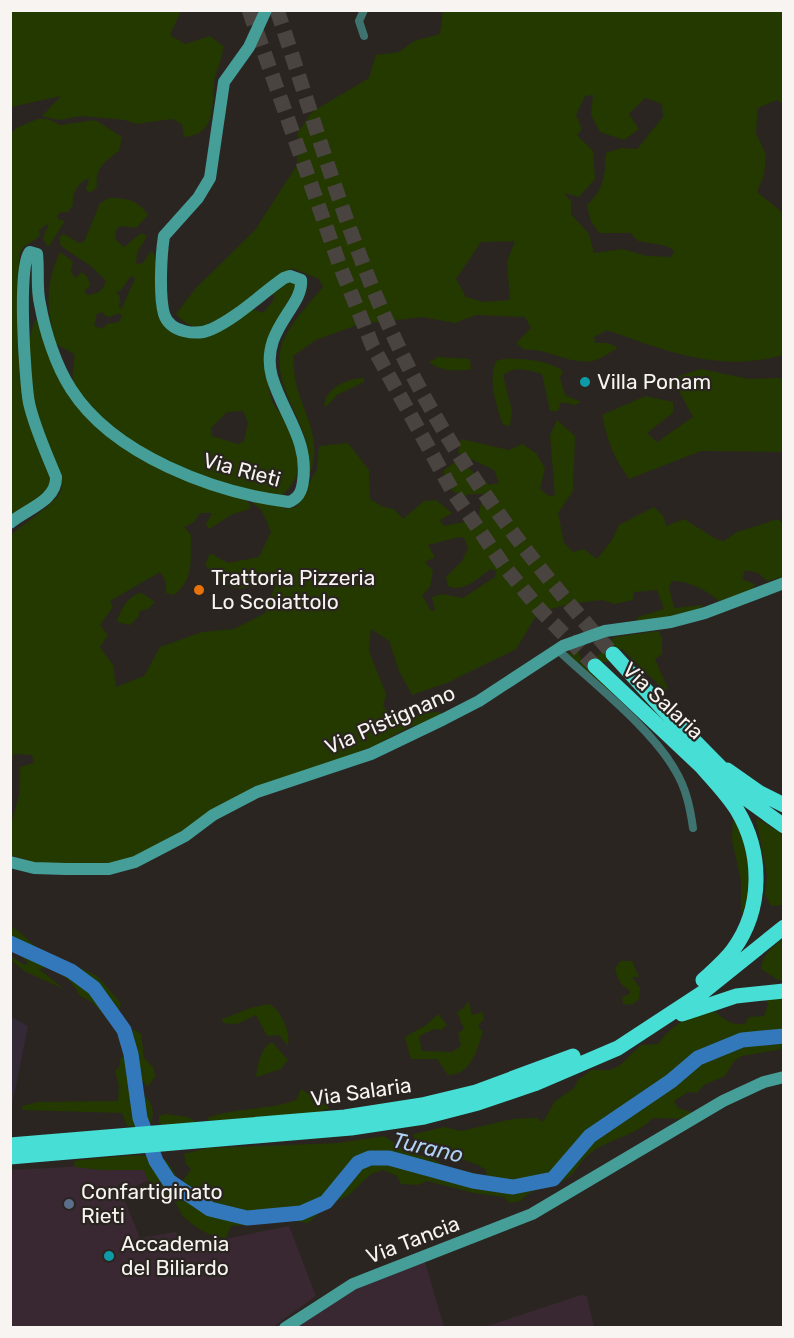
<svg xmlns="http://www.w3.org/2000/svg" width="794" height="1338" font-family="Rubik,sans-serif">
<rect width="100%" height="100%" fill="#2b2521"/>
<path fill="#392831" d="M140,1163L150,1180L133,1187L118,1184L140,1238L176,1232L180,1248L289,1226L316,1296L273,1327L11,1328V1170Z
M425,1262L444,1327L296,1328L353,1290Z
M581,1295L587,1296L594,1327H484Z"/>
<path fill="#342937" d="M11,1017L28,1026L11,1110Z"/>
<path fill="#233900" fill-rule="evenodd" d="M11,11H181L170,35L185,44L210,36L223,46C223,61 216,69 214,82C212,106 216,135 184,137L182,124L172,119L136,124L125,120L82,116L59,120L42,116L61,96L11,107Z
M443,11H783V104L777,100L758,108L756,133L766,155L764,175L757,192L783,213V355C721,373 665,351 607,330L594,337L595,343H608L618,348C610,352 600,360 592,361C569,365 548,348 525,350L516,343L531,328L525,317L476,315L455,323L423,317L360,324L316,340L293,356C294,365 294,375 296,384C304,415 323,440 310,473C309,459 307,444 303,432C293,404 272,375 282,343C290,323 309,304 323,287L319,279L292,268C271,284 226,325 200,327C190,328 182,320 176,314L196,288L255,230L297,165L298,132L312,112L369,78L376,55L399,52L414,41L440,34ZM593,95L591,115L600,132L624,140L639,129L629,114L645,98L662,104L663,117L637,149L621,148L606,153C605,175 604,190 587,205L591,222L599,233H630L638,241L667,246L674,251L671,257L647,256L622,249L594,253L589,234L571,214V201L563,193L579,197L595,179L593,151L577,135L582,129L576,115L585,96ZM515,241L507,261L510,300L483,302L466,297L456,279L481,242Z
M38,119H48L60,125L95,120L122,137L119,151C104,162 95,168 97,187L90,193L86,189L89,178C77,183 72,193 73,205L68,212H61L57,216L58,219L65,221L49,246H47L43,238L49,223L39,230L40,236L22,248L19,257V376L52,486L10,519V135L16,128Z
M109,198C127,198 138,200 148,215L136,228L120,226L115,231L116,240L124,247L141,233L147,236L137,253L136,264L143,263L150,252H153L157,263V295L183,337H208L252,309L263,313L273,301V293L279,285L291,282L296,285C289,301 263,344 264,357C266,369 268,386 271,398C274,408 284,416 289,425C305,450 304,481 278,498C211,480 139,461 91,406C86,400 77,392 74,385C70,373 76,365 74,354L56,344C46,311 45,284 60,252L73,262L71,271L75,278L82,272L88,278L90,286L84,291L87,295C97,294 103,291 106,281L92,267L61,246L59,237L64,234L79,243L84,242L100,203ZM131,276L135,278L122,308L119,309L120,296L116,293L121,290ZM103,312L105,316L110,317L119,313L122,316L119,322L107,324L102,329L94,326L97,314ZM243,411L248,423L244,441L238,444L212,436L211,428L227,412Z
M36,318L66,391L73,402L104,431L238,493L251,505L249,509L231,515L209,529L206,524L212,513H200L194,522L184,527L191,535C190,558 195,579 174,595L166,593L165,580L160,572L110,601L113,607L100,625L108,635L100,647L113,665L116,687L144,676L160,647L202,632L234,629L265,613L276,583L268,579C238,595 226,590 205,565L210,553L228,563L259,557L271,532L262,511L245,496L275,502L286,509L296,507L317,469L319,446L348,443L369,470L370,499L383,507L394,509L403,519L424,501L436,500L452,513L440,520L444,526L478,519L483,494H470L462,497L444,485V470L456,461L466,466L489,485L499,483L494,470L458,453L461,439L509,450L522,444L536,453L545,468L540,489L549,496L555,495L550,435L557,420L575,436L573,491L558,513L564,543L573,552L584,549L597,559L612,540L619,525L654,507L664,517L666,526L684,519L716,539L724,541L737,532L778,519L783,524V577L767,581L758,573L745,570L742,579L755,584L752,590L719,601C705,590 691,581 672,581L669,587L674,608L703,605L697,612L637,622L638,617L664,609L657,590L634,592L633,600L615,604L602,600L577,603L554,608L536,616L516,649L449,682L412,695L399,671L389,641L371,629L369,651L386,694L383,706L393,717L436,712L446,714L422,725L411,726L376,745L318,767L180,832L133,858L108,865L36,863L11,855V825L19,795L20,767L34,763L32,755L13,754L11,767V535C21,526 56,502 60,493C68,474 43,438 37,418C28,387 23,349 36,318ZM459,537L464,538L468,548L462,561L446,577L448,586C464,593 479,577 491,569L496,571L495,577L463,598L442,594L432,597L435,610L431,611L422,595L430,587L433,571L425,562L435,557L428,545Z
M438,357L470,359L471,369C457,372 440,371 429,362Z
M503,359C521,358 549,360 563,371L560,378L565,395L581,402L575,405L561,402L558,411H550L542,374C528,370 516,365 503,375L512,411L510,426L503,425C496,405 488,381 496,361Z
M701,369L749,379L783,378V452L701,451L629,479C614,458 607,440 602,415L645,396L673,402V413L647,433L657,442L693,417L681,395L676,377Z
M364,378V382L337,395L326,407L324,405C327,387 348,378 364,378Z
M142,593L155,602L148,609L139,611V616L130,625L117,622C120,610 129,594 142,593Z
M658,631L662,637V654L655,659L668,689L664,690L622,649L616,650L608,662H601L616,693L606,694L568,654L578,649L581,660L586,664L611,645L610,641L615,637Z
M733,817C752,842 754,888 741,917V881L732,840Z
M756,818L783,834L782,905L771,906L765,895L767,876Z
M11,927L17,930L36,947L97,976L121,1003L119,1010L126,1030L119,1031L92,1002L80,996L71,982L50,966L39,969L64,989L26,972L13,962L12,957L25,965L28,962L11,947Z
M783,938V980H778L761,969C762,955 773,947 783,938Z
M620,961H632L639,977H632L640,988L639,999L632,1005L623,1004L622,997L630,994V990C620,986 618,979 615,969Z
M766,997H783V1049L742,1056L734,1061L725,1076L704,1085L697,1093L688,1092L674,1101L678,1108L695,1113L691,1119L653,1118C636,1137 603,1139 585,1158C578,1165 575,1174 566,1179C552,1188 530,1187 521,1201L510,1203L503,1197L474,1193L427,1181L418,1185L401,1184L397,1176L383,1170L371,1174L349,1195L325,1207L308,1223L295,1221L231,1226L226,1238C209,1237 194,1227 182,1215C179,1211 178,1206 175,1202C163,1188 153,1196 144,1170H101L75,1167L74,1161C90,1159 152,1152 162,1158C173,1163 173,1177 182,1182L191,1169L186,1164L184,1154L207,1148L338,1143L384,1136L410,1153L433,1159L445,1166L487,1176L486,1170C466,1156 437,1156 414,1148V1134L444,1127L461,1131L512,1119L537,1118L543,1122L555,1101L574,1088L578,1080L591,1070H610L619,1066L641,1045L658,1044C672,1025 691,1011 716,1012C725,1021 732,1025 745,1024L749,1017L764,1016L768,1005Z
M466,1003H469L472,1015L483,1012L484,1019L478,1026L483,1032C476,1051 472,1074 448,1075L437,1059H411L405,1037L426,1025L438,1014L447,1025L441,1030L434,1029L419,1036L422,1051L452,1052L461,1046L458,1033L464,1029L457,1012L464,1008Z
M269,1004C281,1010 291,1033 288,1046L279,1035L267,1036L256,1015L237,1024L223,1023L222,1019C241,1013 248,1007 269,1004Z
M133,1029L141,1034L144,1058L154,1068L155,1077L147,1087L138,1074L135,1049L128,1042Z
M272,1042L288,1060L281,1069L256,1077C258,1065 260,1048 272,1042Z
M126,1055L132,1064L130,1082C142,1096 158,1100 151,1122L144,1127L127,1126L122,1113L23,1110L22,1106L38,1102L118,1101L119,1086L115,1071L119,1067L120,1058Z
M301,1089L330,1108L314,1113L210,1121L207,1118C236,1107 267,1111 296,1100Z
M165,1114L188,1117L198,1123L162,1126L159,1122V1116Z"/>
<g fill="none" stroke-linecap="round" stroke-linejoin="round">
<path stroke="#3278ba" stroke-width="15" d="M10,943L71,971L94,988L124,1030L131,1054L140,1118L156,1161L169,1181L210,1209L247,1218L301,1213L326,1202L358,1163L370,1158H389L473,1181L513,1187L553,1179L590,1136L671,1081L698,1058L742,1040L784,1036"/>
<path stroke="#4a4440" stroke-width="15" stroke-dasharray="15 8" stroke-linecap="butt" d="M249,10L340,266L373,347L453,492L504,566L541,611L595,666
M277,10C314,119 345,231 393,335C447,453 526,557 613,654"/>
<path stroke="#3f736f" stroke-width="8" d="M364,10L359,21L364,36
M558,650C594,684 651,728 675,770C686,788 690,807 693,828"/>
<path stroke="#469e98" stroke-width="12" d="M10,523C26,509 57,501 56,477C46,452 35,429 29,403C25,382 17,261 30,252L37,254C39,271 36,287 40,304C45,332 56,366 71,389C113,455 215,493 289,502C299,498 302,491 303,481C309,440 283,414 272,377C259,330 304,307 301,280L290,276L284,278C261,294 238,317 212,329C197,336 170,333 164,314C159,296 161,255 164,236L198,198L210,178L224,82L249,47L266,10
M10,862L34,868L66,869H109L135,862L185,836L213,815L257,792L371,754L444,719L479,701L563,646L605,631L671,622L705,613L784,583
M285,1328L353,1284L532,1214L723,1101L764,1082L784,1077"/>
<path stroke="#47ded5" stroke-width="15" d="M613,654L663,709L733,780
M595,666L702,767L784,826
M702,767C714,781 728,795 737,810C763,853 763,909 733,950C725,961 713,971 703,980
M727,770L760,793L784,805
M682,1014L736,996L784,991
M10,1145L345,1117L422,1105L476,1092L573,1056
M10,1157L351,1128L424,1117L478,1103L534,1084L618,1048L702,993L784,927"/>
</g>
<g fill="#0f9aa8" stroke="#2b2521" stroke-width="2">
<circle cx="585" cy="382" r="6"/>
<circle cx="109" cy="1256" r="6"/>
</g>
<circle fill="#e8710a" stroke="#2b2521" stroke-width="2" cx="199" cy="590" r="6"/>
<circle fill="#5c6f8a" stroke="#2b2521" stroke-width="2" cx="69" cy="1204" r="6"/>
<g text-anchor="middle" stroke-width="4.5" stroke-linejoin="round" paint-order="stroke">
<g font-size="21" fill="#f7f4f1" stroke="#2b2521" text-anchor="start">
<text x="597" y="389">Villa Ponam</text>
<text x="211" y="585">Trattoria Pizzeria<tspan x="211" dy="24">Lo Scoiattolo</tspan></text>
<text x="81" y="1199">Confartiginato<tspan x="81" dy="24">Rieti</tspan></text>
<text x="121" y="1251">Accademia<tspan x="121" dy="24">del Biliardo</tspan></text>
</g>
<g font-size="21" fill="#f7f4f1" stroke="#2b2521">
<text transform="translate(242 470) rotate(15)" y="7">Via Rieti</text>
<text transform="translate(663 701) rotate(43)" y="7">Via Salaria</text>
<text transform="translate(390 720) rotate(-24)" y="7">Via Pistignano</text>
<text transform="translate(361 1092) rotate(-8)" y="7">Via Salaria</text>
<text transform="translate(413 1240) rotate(-21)" y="7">Via Tancia</text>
</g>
<g font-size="22" font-style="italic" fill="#b0d2f6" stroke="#2b2521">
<text transform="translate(428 1147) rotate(13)" y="8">Turano</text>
</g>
</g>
<rect width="794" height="1338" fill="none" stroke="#f7f4f1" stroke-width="24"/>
</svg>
